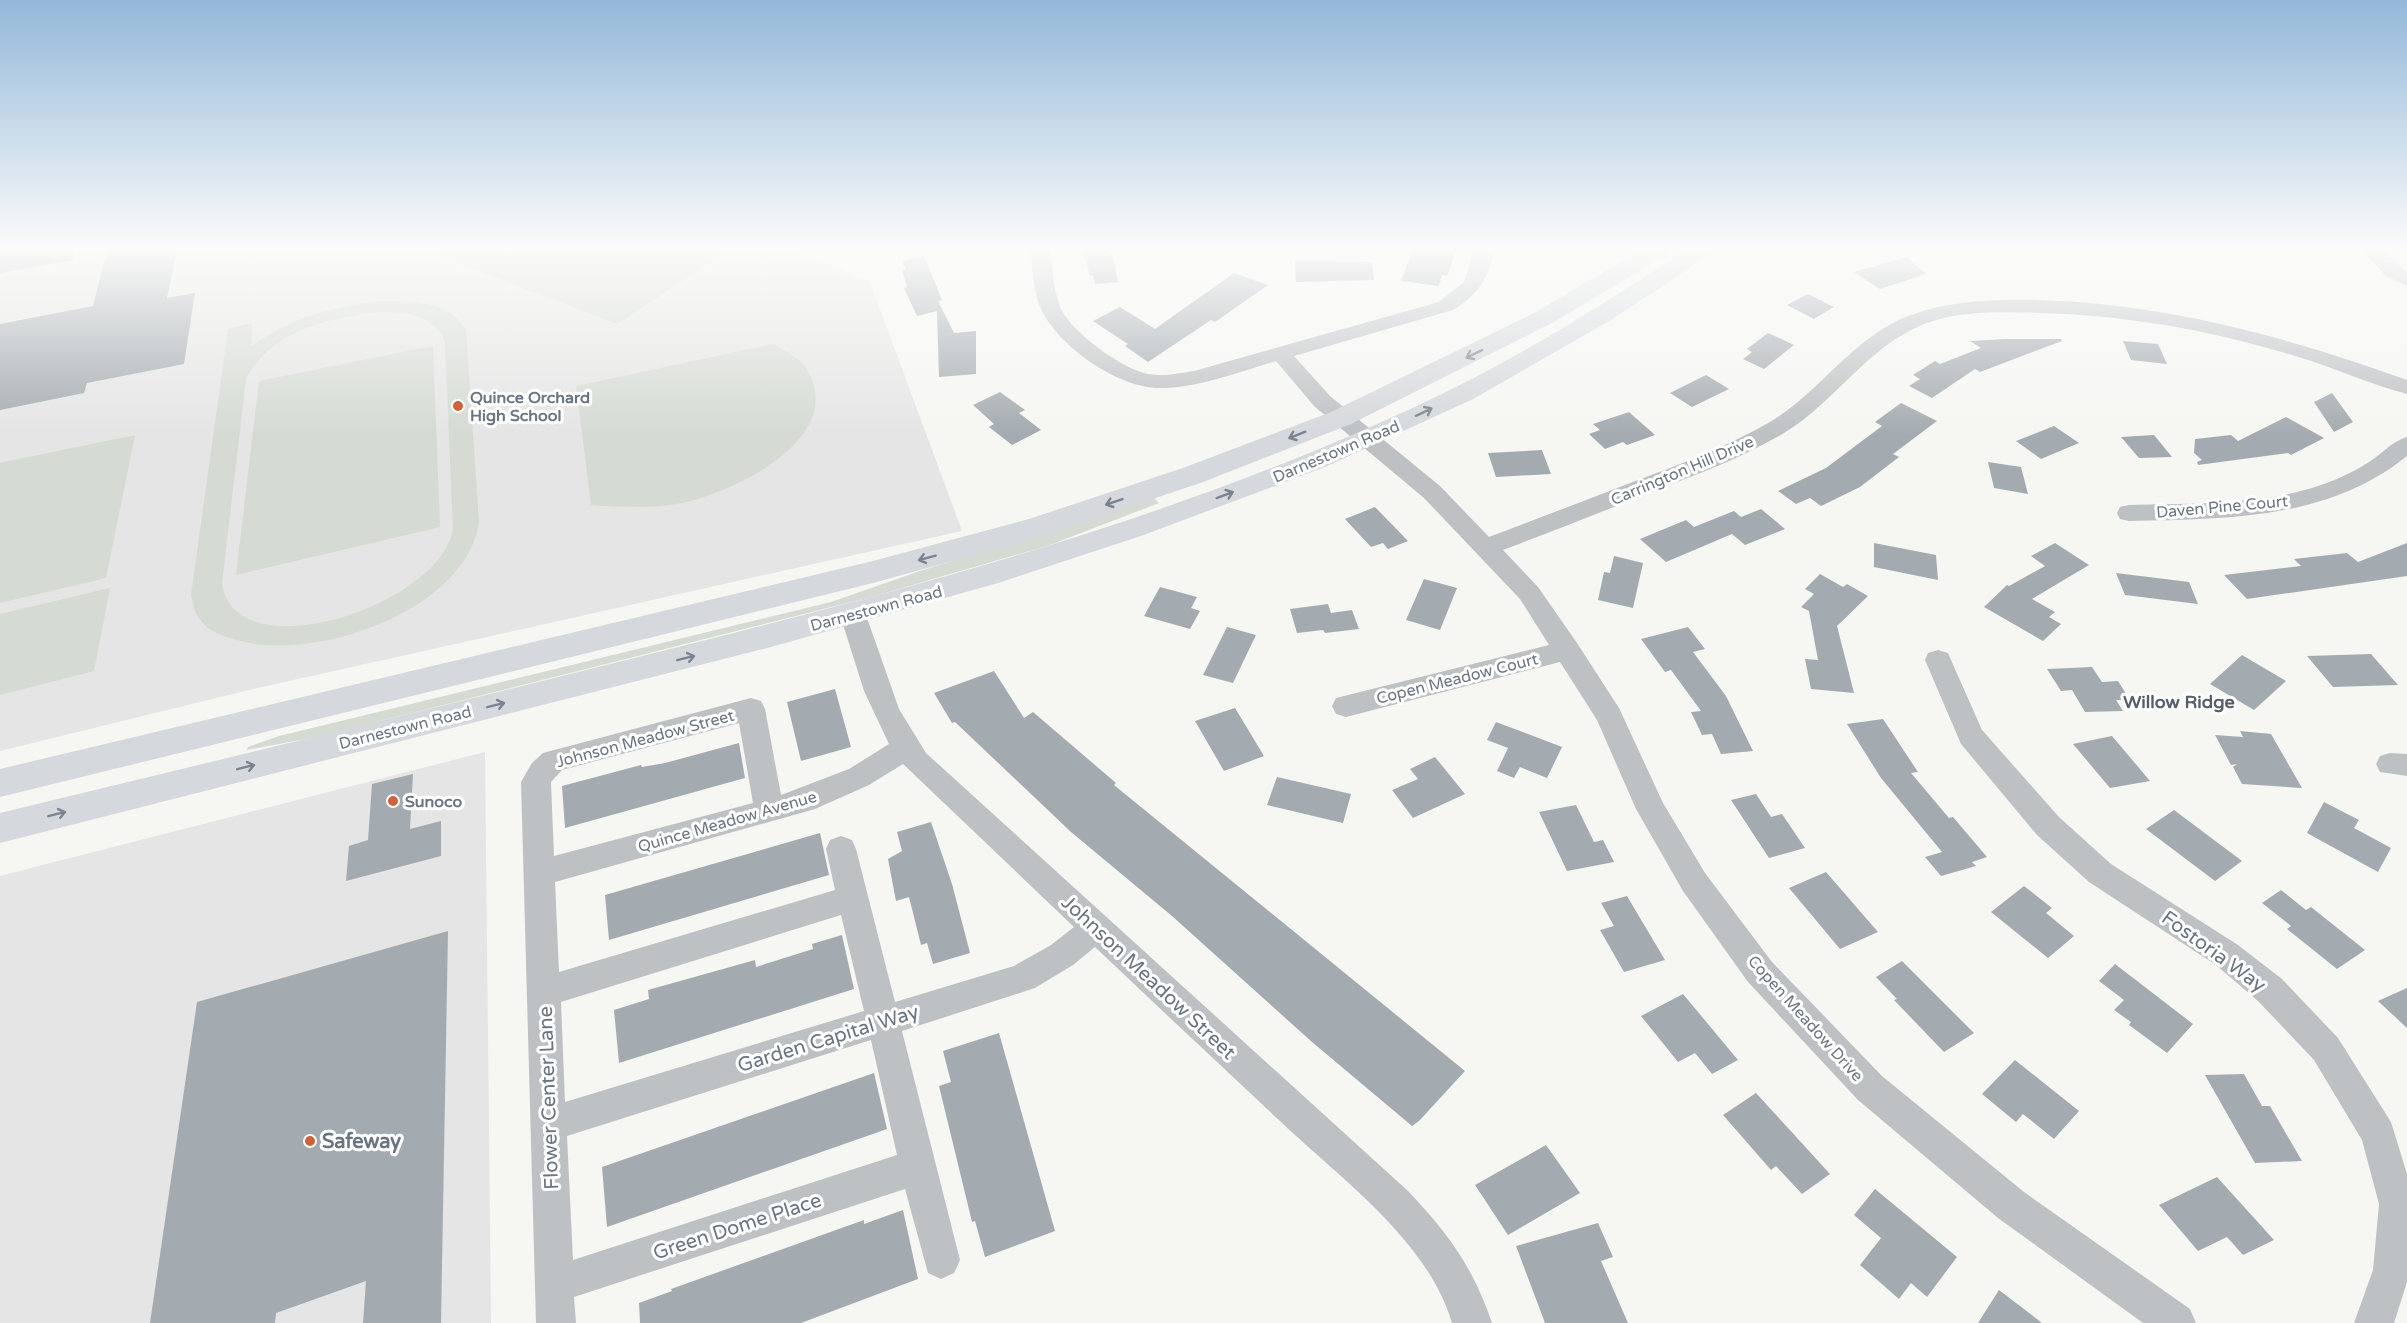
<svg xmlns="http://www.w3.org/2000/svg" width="2407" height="1323" font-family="'Varela Round',sans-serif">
<rect width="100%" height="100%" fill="#f6f6f3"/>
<path fill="#e4e5e4" d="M0,250H792L870,282L962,531L253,689L0,751Z
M485,752L491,1323H0V876Z"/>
<path fill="#d5dad3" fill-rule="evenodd" d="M424,250H725L727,251L617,324Z
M377,301C408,301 448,299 466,330L479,522C467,611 313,663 237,640C222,636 207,631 198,617C194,611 193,603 191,595L228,329L252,323L251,347C287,319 332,307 377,301ZM379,312C404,312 435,314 445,342L453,529C439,608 233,672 222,583L246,379C270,331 330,317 379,312Z
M774,344C783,350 797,357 804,365C853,435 736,492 682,503C652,509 621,507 591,505L576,386Z
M433,346L440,527L236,575L259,381Z
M135,435L106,578L0,603V463Z
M1154,498L1159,503L1050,545L875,596L321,736L247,750L248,747L279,736L831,602L920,571Z
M110,588L94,671L0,695V614Z"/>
<path fill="#a4abb0" d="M0,250H73L74,260L0,273Z
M107,250H177L167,298L195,293L184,364L87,383L84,393L0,410V324L93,306Z
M1083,250H1109L1110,254H1113L1118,282L1095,284L1093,275L1090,276Z
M1413,250H1456L1447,276L1442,275L1439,286L1401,281Z
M924,256L942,300L938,301L954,333L976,331V374L939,377L937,311L917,316L904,288L907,287L902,270L906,269L902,261Z
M1907,257L1926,274L1880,289L1854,272Z
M1295,261L1372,262L1374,280L1296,282Z
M1234,273L1268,285L1215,322L1211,320L1148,362L1125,346L1128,344L1093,321L1120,307L1155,329Z
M1808,294L1834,307L1814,319L1787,305Z
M1768,333L1794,345L1764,369L1743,359L1752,352L1747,349Z
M2005,339H2061L2062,341L1980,372L1975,369L1932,398L1909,386L1920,379L1913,375L1935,361L1940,364L1981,348L1970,341Z
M2123,341L2158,344L2167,364L2131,360Z
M1706,375L1729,389L1692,407L1670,393Z
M1000,392L1025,410L1019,413L1041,430L1012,445L989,427L994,424L973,405Z
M2332,393L2353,422L2334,432L2314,402Z
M1901,403L1937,421L1893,454L1899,457L1860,487L1821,506L1810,498L1796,504L1778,491L1826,468L1882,426L1875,422Z
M1629,412L1655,435L1627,445L1623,442L1605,449L1589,434L1600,430L1593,424Z
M2286,417L2324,438L2291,455L2288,453L2198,465L2197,462L2202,460L2194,453L2195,439L2231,435L2238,441Z
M2054,426L2079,443L2041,459L2016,441Z
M2154,435L2172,457L2139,458L2121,437Z
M1542,450L1551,474L1496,477L1488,453Z
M1988,462L2021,467L2028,494L1994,488Z
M1375,507L1408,541L1388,549L1383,543L1371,547L1345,519Z
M1761,509L1785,529L1745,545L1732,534L1666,562L1640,539L1686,520L1694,527L1734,511L1741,517Z
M1874,543L1936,555L1938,580L1874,567Z
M2055,543L2089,565L2032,599L2055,612L2049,617L2061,624L2043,641L1984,607L2007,585L2009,586L2045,566L2031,556Z
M2407,543V576L2247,599L2224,575L2301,566L2294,559L2347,553L2358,562Z
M1614,556L1643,563L1633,608L1598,600L1604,572L1610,573Z
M2116,573L2189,582L2198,604L2125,595Z
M1820,574L1843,587L1847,584L1868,596L1837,626L1854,693L1811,689L1805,659L1818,660L1809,611L1801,607L1814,594L1805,589Z
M1424,579L1457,588L1440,630L1406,620Z
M1160,587L1197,597L1191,608L1200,611L1190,629L1144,616Z
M1328,604L1331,613L1352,610L1359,629L1325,633L1323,630L1297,633L1290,609Z
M1227,627L1256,635L1233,683L1203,675Z
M1688,627L1705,649L1693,652L1726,696L1753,751L1721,754L1712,734L1702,735L1691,712L1701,711L1671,670L1665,672L1641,639Z
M2371,654L2398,685L2333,687L2307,656Z
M2242,655L2286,681L2254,710L2210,684Z
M2092,667L2102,682L2118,681L2130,700H2116L2123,711L2085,712L2072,690L2061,691L2047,669Z
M994,671L1024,718L1033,712L1116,783L1114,785L1465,1071L1419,1121L1412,1126L1312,1042L1172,916L1071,832L955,722L952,723L934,693Z
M835,689L851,747L801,761L787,702Z
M1235,708L1264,756L1224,771L1195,721Z
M1883,719L1918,772L1911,773L1949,818L1953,817L1987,857L1972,862L1976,866L1941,876L1925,857L1942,852L1881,778L1847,724Z
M1496,722L1562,747L1547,778L1520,767L1514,778L1497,771L1508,748L1487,740Z
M2240,731L2271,734L2302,788L2242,784L2233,767L2237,764L2231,765L2215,735L2243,737Z
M2112,736L2150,781L2110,788L2073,744Z
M739,743L745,778L565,828L562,786L641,765L642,767L665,763Z
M1435,757L1465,794L1413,818L1392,790L1418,779L1410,769Z
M413,774L410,829L441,821V856L346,881L349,846L368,840L372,784Z
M1277,777L1351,794L1343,823L1267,805Z
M1756,794L1771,817L1782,814L1805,848L1769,858L1731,800Z
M2324,802L2359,820L2354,828L2391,848L2378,872L2307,833Z
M1576,805L1594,842L1603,840L1614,862L1567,871L1539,812Z
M2174,810L2242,861L2215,881L2146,829Z
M931,822L952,884L970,953L933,964L927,943L921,945L909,897L896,901L888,859L902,851L897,832Z
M820,833L829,875L609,940L605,895Z
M1826,872L1878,932L1840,949L1789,888Z
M2024,886L2052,908L2046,913L2074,936L2048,958L1991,912Z
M2281,890L2306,910L2311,907L2365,950L2337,969L2287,929L2291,926L2262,903Z
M1627,896L1665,960L1624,972L1600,930L1614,926L1601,903Z
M448,931L441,1323H363L366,1281L276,1313L275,1323H150L197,1002Z
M842,935L854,989L619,1063L614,1010L649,999L648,990L755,960L756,967L813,949L812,944Z
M1902,961L1974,1033L1944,1052L1894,1000L1897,999L1876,977Z
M2115,964L2193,1024L2167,1053L2129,1025L2131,1022L2114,1010L2124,1000L2099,981Z
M2407,988V1028L2378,1001Z
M1683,994L1738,1060L1712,1074L1695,1053L1678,1062L1641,1016Z
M999,1033L1055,1231L985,1257L975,1221L972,1222L939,1086L951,1082L943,1051Z
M2015,1060L2079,1111L2054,1139L2023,1114L2016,1122L1982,1094Z
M874,1073L887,1129L607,1227L602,1167Z
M2244,1074L2262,1106H2270L2302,1161L2255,1163L2205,1075Z
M1756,1093L1830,1174L1802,1194L1776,1166L1771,1170L1723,1115Z
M1546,1145L1580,1193L1508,1235L1475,1185Z
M2217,1177L2274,1240L2243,1255L2227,1237L2198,1251L2159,1205Z
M1875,1189L1957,1257L1927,1297L1911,1283L1899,1299L1860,1265L1881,1238L1854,1215Z
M903,1210L918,1279L801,1323H640L639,1303L672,1291L671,1289L864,1220V1224Z
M1598,1223L1613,1257L1601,1261L1628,1323H1545L1516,1246Z
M1999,1290L2042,1323H1978Z"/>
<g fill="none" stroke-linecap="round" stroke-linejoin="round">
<path fill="#bec1c4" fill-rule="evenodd" d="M1030,250H1050C1053,269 1053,291 1061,309C1073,333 1122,369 1148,374C1163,377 1180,373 1194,371L1439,302L1464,282L1474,250H1494C1490,277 1477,296 1453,310L1294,356L1330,396L1440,486L1489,537C1539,518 1589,499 1638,480C1684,463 1728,446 1770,422C1822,391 1853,336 1911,315C1952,300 1997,299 2039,300C2167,304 2288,337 2407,380V394C2372,385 2339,370 2305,359C2218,332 2130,315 2039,313C2005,312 1969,311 1936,320C1871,339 1839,400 1784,433C1742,458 1699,474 1654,491C1604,511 1553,531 1503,550L1538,587L1577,643L1619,708L1663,803L1705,873L1772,962L1882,1076L2024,1192L2190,1309L2196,1323H2143L1998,1218L1858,1100L1748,982L1683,891L1636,809L1597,720L1560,662L1346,717L1336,714L1332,706L1336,698L1549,645L1520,599L1424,498L1314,406L1276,361C1238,372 1199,388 1159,388C1118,388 1058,346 1041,309C1033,291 1033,269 1030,250Z
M2362,250H2383L2407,272V286L2386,276Z
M2407,437V456C2328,520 2226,519 2129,521L2120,519L2117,513L2120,507L2129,505C2198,503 2273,506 2337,479C2348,474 2360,468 2369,462C2382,454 2392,441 2407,437Z
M853,606L862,608L866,615L899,709L926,753L1408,1191C1448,1233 1473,1267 1492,1323H1452C1428,1241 1341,1179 1281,1122C1219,1064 1157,1006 1095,947L1073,965L1035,988L902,1031L960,1260L954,1273L941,1279L928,1273L905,1189L574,1297L576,1323H536L521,782L532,763L543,753L751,698L761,701L765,709L781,795L849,769L889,744L864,691L840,615L844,608ZM739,723L753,803L554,856L551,782L562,770ZM903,764L1074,927L1051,945L1014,966L895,1002L856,849L852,840L841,836L830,840L826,849L835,890L559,972L555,882L815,809L869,785ZM841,915L864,1011L565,1102L561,1002ZM871,1040L897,1155L573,1260L567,1136Z
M1938,650L1948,653L1951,660L1982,730L2059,817L2111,864L2238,945L2282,979L2338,1038L2391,1122L2407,1174V1282L2394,1323H2354L2373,1270L2379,1204L2362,1140L2314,1060L2258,1001L2216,965L2089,882L2037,835L1961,744L1925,660L1928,653Z
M2390,753L2407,754V776L2380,772L2376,764L2380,756Z"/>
<path fill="#d5d8dc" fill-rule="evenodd" d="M1641,250H1670L1666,255L1554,322L1351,424L1203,482L1049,534L873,583L0,797V769L873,561L1029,519L1183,468L1331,412L1536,312Z
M1685,250H1713L1709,255L1611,320L1473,399L1325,467L1141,536L998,583L771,647L0,843V813C218,760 437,708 654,653C926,585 1202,512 1454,388C1534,348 1611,300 1685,250Z"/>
</g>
<defs><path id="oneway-shaft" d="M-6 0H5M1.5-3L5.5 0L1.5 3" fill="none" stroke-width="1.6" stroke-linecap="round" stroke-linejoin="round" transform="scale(1.5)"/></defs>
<g stroke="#79848e">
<use href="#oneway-shaft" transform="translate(1474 354) rotate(154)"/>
<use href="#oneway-shaft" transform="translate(1424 412) rotate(-25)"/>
<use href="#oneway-shaft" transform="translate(1297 435) rotate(158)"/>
<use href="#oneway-shaft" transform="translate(1225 495) rotate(-20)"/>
<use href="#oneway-shaft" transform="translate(1114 502) rotate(161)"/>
<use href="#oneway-shaft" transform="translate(927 558) rotate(165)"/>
<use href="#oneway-shaft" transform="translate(686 658) rotate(-14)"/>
<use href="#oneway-shaft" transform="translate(496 705) rotate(-14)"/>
<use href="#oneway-shaft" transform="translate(246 767) rotate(-14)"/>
<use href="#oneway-shaft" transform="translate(57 814) rotate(-14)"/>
</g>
<linearGradient id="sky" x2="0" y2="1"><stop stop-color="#94b8da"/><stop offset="0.57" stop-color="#fbfbfa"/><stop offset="1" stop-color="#fbfbfa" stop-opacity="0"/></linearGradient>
<rect width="2407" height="435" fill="url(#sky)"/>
<g fill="#cd633c" stroke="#fff" stroke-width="2">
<circle cx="458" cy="406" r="6"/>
<circle cx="393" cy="801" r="6"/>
<circle cx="310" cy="1141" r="6"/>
</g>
<g text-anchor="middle" stroke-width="6" stroke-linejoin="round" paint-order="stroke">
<g font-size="16" font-weight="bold" fill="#697580" stroke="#fff" text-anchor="start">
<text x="470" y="403">Quince Orchard<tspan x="470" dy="18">High School</tspan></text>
<text x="405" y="807">Sunoco</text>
</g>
<g font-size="16" fill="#697580" stroke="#fff">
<text transform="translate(1336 451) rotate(-23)" y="6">Darnestown Road</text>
<text transform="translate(1682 470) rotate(-23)" y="6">Carrington Hill Drive</text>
<text transform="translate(2222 506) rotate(-5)" y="6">Daven Pine Court</text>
<text transform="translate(876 608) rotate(-15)" y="6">Darnestown Road</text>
<text transform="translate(1457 678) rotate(-14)" y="6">Copen Meadow Court</text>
<text transform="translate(405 727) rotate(-14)" y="6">Darnestown Road</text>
<text transform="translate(645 738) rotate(-15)" y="6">Johnson Meadow Street</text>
<text transform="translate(727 821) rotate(-16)" y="6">Quince Meadow Avenue</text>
<text transform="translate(1806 1018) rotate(48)" y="6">Copen Meadow Drive</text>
</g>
<g font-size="18" font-weight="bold" fill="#565e67" stroke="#fff">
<text x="2179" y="708">Willow Ridge</text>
</g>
<g font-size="20" fill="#697580" stroke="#fff">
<text transform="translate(2214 951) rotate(36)" y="7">Fostoria Way</text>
<text transform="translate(1149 977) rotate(43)" y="7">Johnson Meadow Street</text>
<text transform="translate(828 1038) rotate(-17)" y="7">Garden Capital Way</text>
<text transform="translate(548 1098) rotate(-92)" y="7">Flower Center Lane</text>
<text transform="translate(737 1226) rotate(-18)" y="7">Green Dome Place</text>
</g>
<g font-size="20" font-weight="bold" fill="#697580" stroke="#fff" text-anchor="start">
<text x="322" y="1148">Safeway</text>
</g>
</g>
</svg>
